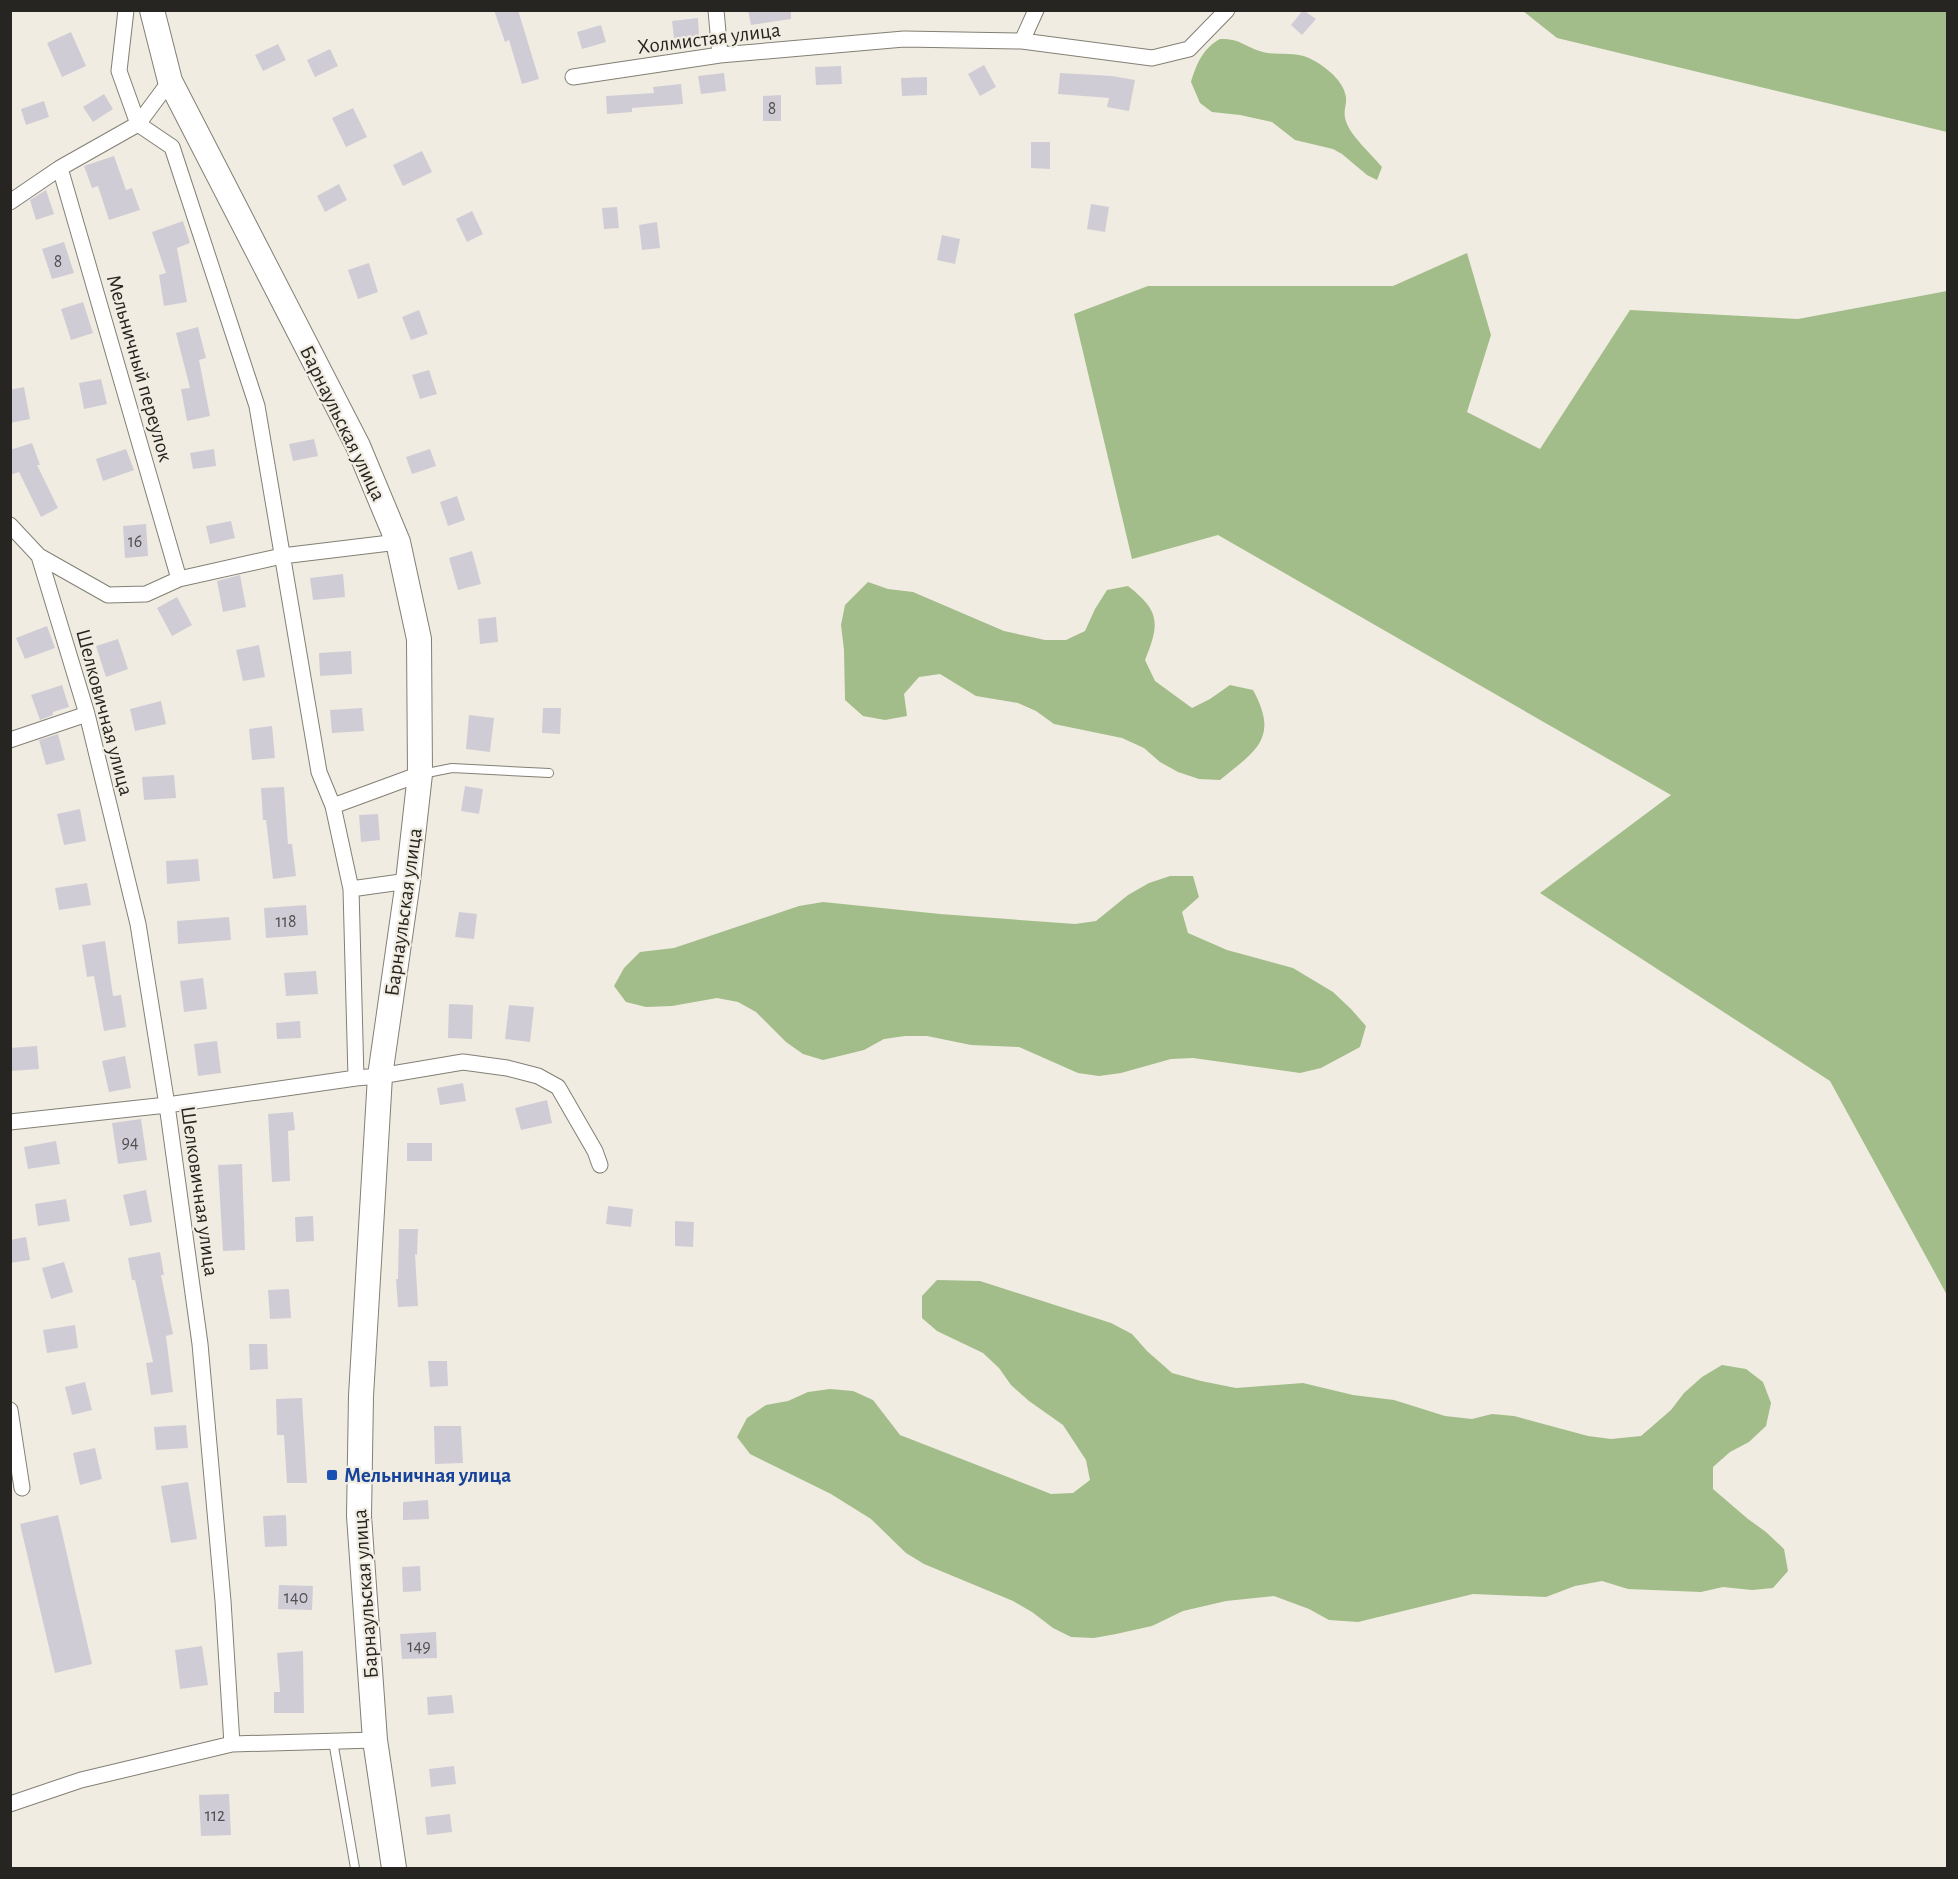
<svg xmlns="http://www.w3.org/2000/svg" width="1958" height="1879" font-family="'Alegreya Sans',sans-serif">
<rect width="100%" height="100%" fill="#f0ece1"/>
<path fill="#a2bd89" d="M1523,11H1947V132L1557,38Z
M1220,39C1243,39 1244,47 1263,52C1277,56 1292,51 1309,58C1324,65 1348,83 1346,102C1345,110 1343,115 1347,124C1353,138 1372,155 1382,167L1377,180L1367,175L1342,154L1333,149L1295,140L1272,122L1240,115L1212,112L1200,103L1191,82C1196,65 1203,48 1220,39Z
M1467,253L1491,335L1467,412L1540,449L1630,310L1798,319L1947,291V1295L1830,1081L1540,893L1671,795L1218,535L1132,559L1074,314L1148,286H1393Z
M868,582L888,589L913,592L1004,631L1045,640H1066L1085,631L1095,609L1107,590L1128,586C1160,611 1160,623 1145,660L1155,681L1192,708L1210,699L1230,685L1253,690C1280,739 1255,751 1220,780L1199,779L1178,772L1160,762L1144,748L1122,738L1054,724L1036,711L1018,703L976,696L940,674L919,677L904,694L907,716L885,720L863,716L845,700L844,650L841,625L845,605Z
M1170,876H1193L1199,897L1182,912L1188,933L1227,950L1293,968L1333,992L1351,1009L1366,1026L1360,1047L1321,1068L1300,1073L1193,1058L1171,1059L1121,1073L1099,1076L1078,1073L1019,1047L971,1045L927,1036H905L884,1039L864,1050L823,1060L803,1054L786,1042L756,1012L738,1002L717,998L672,1006L646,1007L626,1002L614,986L624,968L640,952L674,948L799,906L823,902L940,914L1075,924L1096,921L1128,895L1149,883Z
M937,1280L980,1281L1111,1323L1132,1334L1147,1351L1172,1373L1201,1381L1236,1388L1303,1383L1353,1395L1394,1400L1445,1416L1472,1419L1492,1414L1514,1416L1588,1436L1611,1439L1641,1436L1671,1410L1684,1393L1702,1377L1722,1365L1746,1369L1763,1382L1771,1403L1766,1426L1749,1442L1730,1452L1713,1467V1489L1748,1519L1766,1532L1784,1549L1788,1571L1773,1588L1752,1590L1723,1587L1701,1592L1628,1589L1602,1581L1575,1586L1546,1597L1473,1594L1358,1622L1329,1620L1309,1609L1274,1596L1226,1601L1183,1611L1152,1626L1116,1634L1094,1638L1071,1637L1053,1628L1032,1612L1013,1601L924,1564L906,1553L871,1519L831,1494L750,1454L737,1437L747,1418L766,1405L788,1401L808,1392L830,1389L853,1391L873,1400L900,1435L1051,1494L1073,1493L1090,1480L1086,1460L1063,1425L1029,1401L1011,1385L999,1368L983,1353L937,1331L922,1318V1296Z"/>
<path fill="#d0ccd6" d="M494,10H518L539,79L522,84L509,40L505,42Z
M748,10H791V19L751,25Z
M1303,10L1316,19L1302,35L1291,25Z
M698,18L699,36L674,38L672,21Z
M601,25L606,42L582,49L577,32Z
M71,32L86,66L62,77L47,43Z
M278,44L286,60L263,71L255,55Z
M330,49L338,66L315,77L307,60Z
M984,65L996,87L980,96L968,74Z
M841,66L842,84L816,85L815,67Z
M724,73L726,91L701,94L698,76Z
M1060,73L1112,76L1135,80L1129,111L1107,107L1109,98L1058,94Z
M927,77V95L902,96L901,78Z
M681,84L683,104L632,108V112L607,114L606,96L654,93L653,87Z
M104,94L113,109L93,122L83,107Z
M781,95V121H763V96Z
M44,101L49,117L26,125L21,109Z
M353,108L367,137L346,147L332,118Z
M1031,142H1050V169L1031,168Z
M422,151L432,172L403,186L393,165Z
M114,156L126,190L132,188L140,210L109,220L98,186L92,188L84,166Z
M339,184L347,200L325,212L317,196Z
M46,190L54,214L36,220L30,200Z
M1091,204L1109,207L1105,232L1087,229Z
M617,207L619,228L604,229L602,208Z
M472,211L483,234L467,242L456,219Z
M183,221L190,243L177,248L187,302L164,306L159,275L166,273L152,232Z
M657,222L660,248L642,250L639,225Z
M942,235L960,239L955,264L937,260Z
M64,242L74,273L52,279L42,249Z
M369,263L378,292L358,299L348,270Z
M83,302L93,333L71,340L61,309Z
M419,310L428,334L411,340L402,317Z
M198,327L206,358L199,360L210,416L187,421L181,389L190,388L176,333Z
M429,370L437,394L420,399L412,375Z
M101,379L107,404L84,409L79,383Z
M24,387L30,419L10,423V390Z
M314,439L318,456L293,461L289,444Z
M32,443L40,465H37L58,508L41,517L19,472L10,475V450Z
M126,449L134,470L103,481L96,459Z
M214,449L216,466L193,469L190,453Z
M430,449L436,466L412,474L406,457Z
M457,496L465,520L448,526L440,502Z
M231,521L235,538L210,544L206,526Z
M146,524L148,556L125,558L123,526Z
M472,551L481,584L458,590L449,558Z
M343,574L345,597L313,600L310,578Z
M240,575L246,607L223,612L217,581Z
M177,597L192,625L172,636L157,608Z
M496,617L498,642L480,644L478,619Z
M47,626L55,648L25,659L16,638Z
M118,639L128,669L106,677L96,646Z
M259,645L265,677L243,681L236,650Z
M351,651L352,674L320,676L319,653Z
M62,685L69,707L53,712V715L40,720L31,695Z
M161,701L166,724L135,731L130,709Z
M362,708L364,731L332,733L330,710Z
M543,708H561L560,734L542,733Z
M469,715L494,718L490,752L466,749Z
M272,726L275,758L252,760L249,729Z
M58,734L65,760L46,765L39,740Z
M174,775L176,798L144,800L142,777Z
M465,786L483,789L479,814L461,811Z
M284,787L288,844H292L296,876L273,879L266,820H263L261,788Z
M80,809L86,841L64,845L57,814Z
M378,814L380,840L361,842L359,815Z
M198,859L200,881L167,884L166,861Z
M87,883L91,905L59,910L55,888Z
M306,905L308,935L266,938L264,908Z
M459,912L477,914L474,939L455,937Z
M229,917L231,940L178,944L177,921Z
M105,941L113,996L121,995L126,1027L104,1031L94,976L87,977L82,945Z
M316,971L318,994L286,996L284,973Z
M203,978L207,1009L184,1012L180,981Z
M449,1004L473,1005L472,1039L448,1038Z
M509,1005L534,1007L530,1042L505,1039Z
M300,1021L301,1038L277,1039L276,1023Z
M217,1041L221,1073L198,1076L194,1044Z
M37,1046L39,1069L10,1071V1048Z
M125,1056L131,1088L109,1092L102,1061Z
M463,1083L466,1101L440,1105L437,1088Z
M547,1100L552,1123L521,1130L515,1108Z
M293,1112L295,1130L288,1131L290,1181L272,1182L268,1114Z
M141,1119L147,1160L118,1164L112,1123Z
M56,1141L60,1164L28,1169L24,1147Z
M407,1143H432V1161H407Z
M242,1164L245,1250L223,1251L218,1165Z
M146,1190L152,1222L130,1226L123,1195Z
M66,1199L70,1221L38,1226L35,1204Z
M608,1206L633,1209L631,1227L606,1224Z
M313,1216L314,1241L296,1242L295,1217Z
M675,1221L694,1222L693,1247L675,1246Z
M399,1229H418L417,1255L415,1254L418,1306L398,1307L396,1279H398Z
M26,1237L30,1260L10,1263V1240Z
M160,1252L164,1275H161L173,1334L166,1336L173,1392L151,1395L146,1363L153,1362L135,1280H132L128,1258Z
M64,1262L73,1292L51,1299L42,1268Z
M289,1289L291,1318L270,1319L268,1290Z
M75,1325L78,1348L47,1353L43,1330Z
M249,1344H267L268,1369L250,1370Z
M428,1361H447L448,1386L430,1387Z
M85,1382L92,1410L72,1415L65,1387Z
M302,1398L307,1483H287L284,1435H277L276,1399Z
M186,1425L188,1448L156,1450L154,1427Z
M434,1426H461L463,1463L435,1464Z
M95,1448L102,1479L80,1485L73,1453Z
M188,1482L197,1539L171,1543L161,1486Z
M428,1500L429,1519L403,1520V1502Z
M58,1515L92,1664L55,1673L20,1524Z
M286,1515L287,1546L265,1547L263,1516Z
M420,1566L421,1591L403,1592L402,1567Z
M279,1585L313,1586L312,1610L278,1609Z
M436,1632L437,1658L402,1659L400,1634Z
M202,1646L208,1685L180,1689L175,1650Z
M303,1651L304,1713H274V1692H280L277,1653Z
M452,1695L454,1713L428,1715L427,1697Z
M454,1766L456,1784L431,1787L429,1769Z
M229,1794L231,1835L201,1836L199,1795Z
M450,1814L452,1832L427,1835L425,1817Z"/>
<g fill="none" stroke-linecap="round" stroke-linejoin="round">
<defs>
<path id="lane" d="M422,774L452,768L549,773
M333,1741L355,1868"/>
<path id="street" d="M126,10L119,71L138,124L172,147L257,406L319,772L333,806L351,889L408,881
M716,10L720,55
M1022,41L1036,10
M573,77L720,55L904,39L1022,41L1152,58L1189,49L1227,10
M60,168L179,579
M10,202L60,168L138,124L170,81
M10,525L39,556L87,714L138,924L167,1105L200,1344L223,1601L232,1744L375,1740
M39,556L108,595L146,594L179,579L282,556L398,542
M10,740L87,714
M333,806L420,774
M351,889L356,1078
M10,1122L167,1105L356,1078L380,1076L463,1062L507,1068L538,1076L558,1087L595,1151L600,1165
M10,1410L22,1488
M10,1804L81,1780L232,1744"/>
<path id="primary" d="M152,10L170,81L358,446L398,542L419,639L420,774L408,881L380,1076L361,1396L359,1516L375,1740L394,1868"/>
</defs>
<use href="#lane" stroke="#837f75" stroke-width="10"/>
<use href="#street" stroke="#837f75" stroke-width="17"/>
<use href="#primary" stroke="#837f75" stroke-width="26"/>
<use href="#lane" stroke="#fff" stroke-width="8"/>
<use href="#street" stroke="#fff" stroke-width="15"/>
<use href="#primary" stroke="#fff" stroke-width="24"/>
</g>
<rect fill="#1a4fb4" stroke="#f0ece1" stroke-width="2" x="326" y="1469" width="12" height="12" rx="3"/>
<g text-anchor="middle" stroke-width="4.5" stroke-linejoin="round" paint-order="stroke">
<g font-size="18" fill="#514f4e">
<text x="772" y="114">8</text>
<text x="58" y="267">8</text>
<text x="135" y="547">16</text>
<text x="286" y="927">118</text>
<text x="130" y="1148">94</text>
<text x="296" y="1603">140</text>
<text x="419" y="1652">149</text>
<text x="215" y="1821">112</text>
</g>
<g font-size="21" fill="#272521" stroke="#f0ece1">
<text transform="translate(709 38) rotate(-7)" y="7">Холмистая улица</text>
<text transform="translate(140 368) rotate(74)" y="7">Мельничный переулок</text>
<text transform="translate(343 423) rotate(64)" y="7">Барнаульская улица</text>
<text transform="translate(105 712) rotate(75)" y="7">Шелковичная улица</text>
<text transform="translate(403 912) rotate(-82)" y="7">Барнаульская улица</text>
<text transform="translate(200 1191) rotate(82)" y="7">Шелковичная улица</text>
<text transform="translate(365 1594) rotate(-94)" y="7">Барнаульская улица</text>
</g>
<g font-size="21" font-weight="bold" fill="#164399" stroke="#f0ece1" text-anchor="start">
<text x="344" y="1482">Мельничная улица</text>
</g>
</g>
<rect width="1958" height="1879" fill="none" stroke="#272521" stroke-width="24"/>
</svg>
